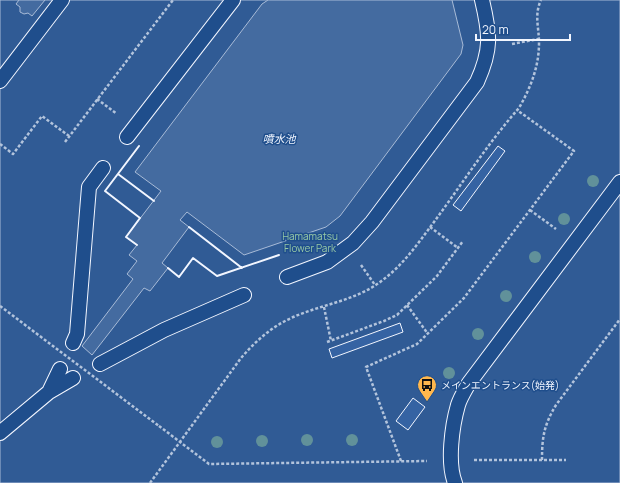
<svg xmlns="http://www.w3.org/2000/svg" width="620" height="483" font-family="Manrope,'Noto Sans JP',sans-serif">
<rect width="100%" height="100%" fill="#1f4e8c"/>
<path fill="#305b95" stroke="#a8bbd7" d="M0,0H620V483H0Z"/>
<path fill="#446ba0" stroke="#a8bbd7" d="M19,0H45L32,16L28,13L24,14L20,12V7L16,4Z
M268,0H452L463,45L461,54L340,216L326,227L244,255L187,212L180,220L189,227L162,263L168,268L150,291L144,288L92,355L82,346L133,279L127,274L137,261L129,255L137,245L126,237L161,191L135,172L262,4Z"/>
<path fill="#3563a3" stroke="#f2f6ff" d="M498,146L505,151L461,211L453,205Z
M400,323L403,332L332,358L329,349Z
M413,398L425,407L408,430L396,421Z"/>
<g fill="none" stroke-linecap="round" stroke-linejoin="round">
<defs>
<path id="lane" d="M0,81L62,0
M127,137L233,0
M287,277L327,262L353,243L372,222L477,82C492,49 490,34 482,0
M73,343L77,334L89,187L103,168
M100,364L164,330L244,295
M49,392L60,369
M0,433L49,392L73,378
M455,483C447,463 452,426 458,405C460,398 465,390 469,383L620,182"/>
</defs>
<use href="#lane" stroke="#f2f6ff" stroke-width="16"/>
<path stroke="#b3c4dc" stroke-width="2.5" stroke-dasharray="3 2" stroke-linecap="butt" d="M512,44L538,39
M97,99L117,114
M65,142L173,0
M0,144L13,154L42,116L69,136
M530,210L556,229
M430,227L458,248
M361,265L375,285
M407,305L428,334
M324,307L331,341
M327,342L384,321L397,315L437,276L463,241
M159,426L209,464L427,461
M474,460H566
M542,460C542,437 544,425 556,405L620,319
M401,461L366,367L417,344L464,298L574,151L517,110
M150,483L241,358C254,343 269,329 287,320C319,304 356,302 384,279C404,264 419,242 434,222C462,184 488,143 519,108C531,87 539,66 539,43C539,27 534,15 541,0"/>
<use href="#lane" stroke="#1f4e8c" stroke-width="14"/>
<path stroke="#b3c4dc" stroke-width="2.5" stroke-dasharray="3 2" stroke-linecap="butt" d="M0,306L159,426"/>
<path stroke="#f2f6ff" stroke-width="2" d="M118,174L154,201
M189,227L242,268
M137,245L126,237L140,218L105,191L139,146
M168,268L179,277L193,258L217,276L279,255"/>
</g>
<g fill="#61919a">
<circle cx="593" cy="181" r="6"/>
<circle cx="564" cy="219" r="6"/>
<circle cx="535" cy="257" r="6"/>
<circle cx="506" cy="296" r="6"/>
<circle cx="478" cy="334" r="6"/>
<circle cx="449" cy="373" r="6"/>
<circle cx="307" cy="440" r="6"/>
<circle cx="352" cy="440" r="6"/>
<circle cx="262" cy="441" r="6"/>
<circle cx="217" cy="442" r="6"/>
</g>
<defs>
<symbol id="bus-pin" viewBox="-11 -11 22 30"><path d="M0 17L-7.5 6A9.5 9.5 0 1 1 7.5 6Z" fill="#ffb74d" stroke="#1f4e8c"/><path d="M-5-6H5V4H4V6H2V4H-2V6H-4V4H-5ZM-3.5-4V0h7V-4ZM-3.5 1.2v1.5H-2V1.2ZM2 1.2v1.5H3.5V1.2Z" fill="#111"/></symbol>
</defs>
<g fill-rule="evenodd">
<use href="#bus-pin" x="416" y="374" width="22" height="30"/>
</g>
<g text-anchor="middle" stroke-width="3" stroke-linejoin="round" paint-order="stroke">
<g font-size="10" fill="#97c8a6" stroke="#1f4e8c">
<text x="310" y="240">Hamamatsu<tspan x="310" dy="12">Flower Park</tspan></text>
</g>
<g font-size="10" fill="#f2f6ff" stroke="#1f4e8c" text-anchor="start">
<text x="441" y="389">メインエントランス(始発)</text>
</g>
<g font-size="11" font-style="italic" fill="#f2f6ff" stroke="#1f4e8c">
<text x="279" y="143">噴水池</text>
</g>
</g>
<path d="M476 34v6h94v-6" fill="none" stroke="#f2f6ff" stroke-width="2"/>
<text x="482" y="34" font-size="12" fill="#f2f6ff" stroke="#1f4e8c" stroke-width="3" paint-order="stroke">20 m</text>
</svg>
